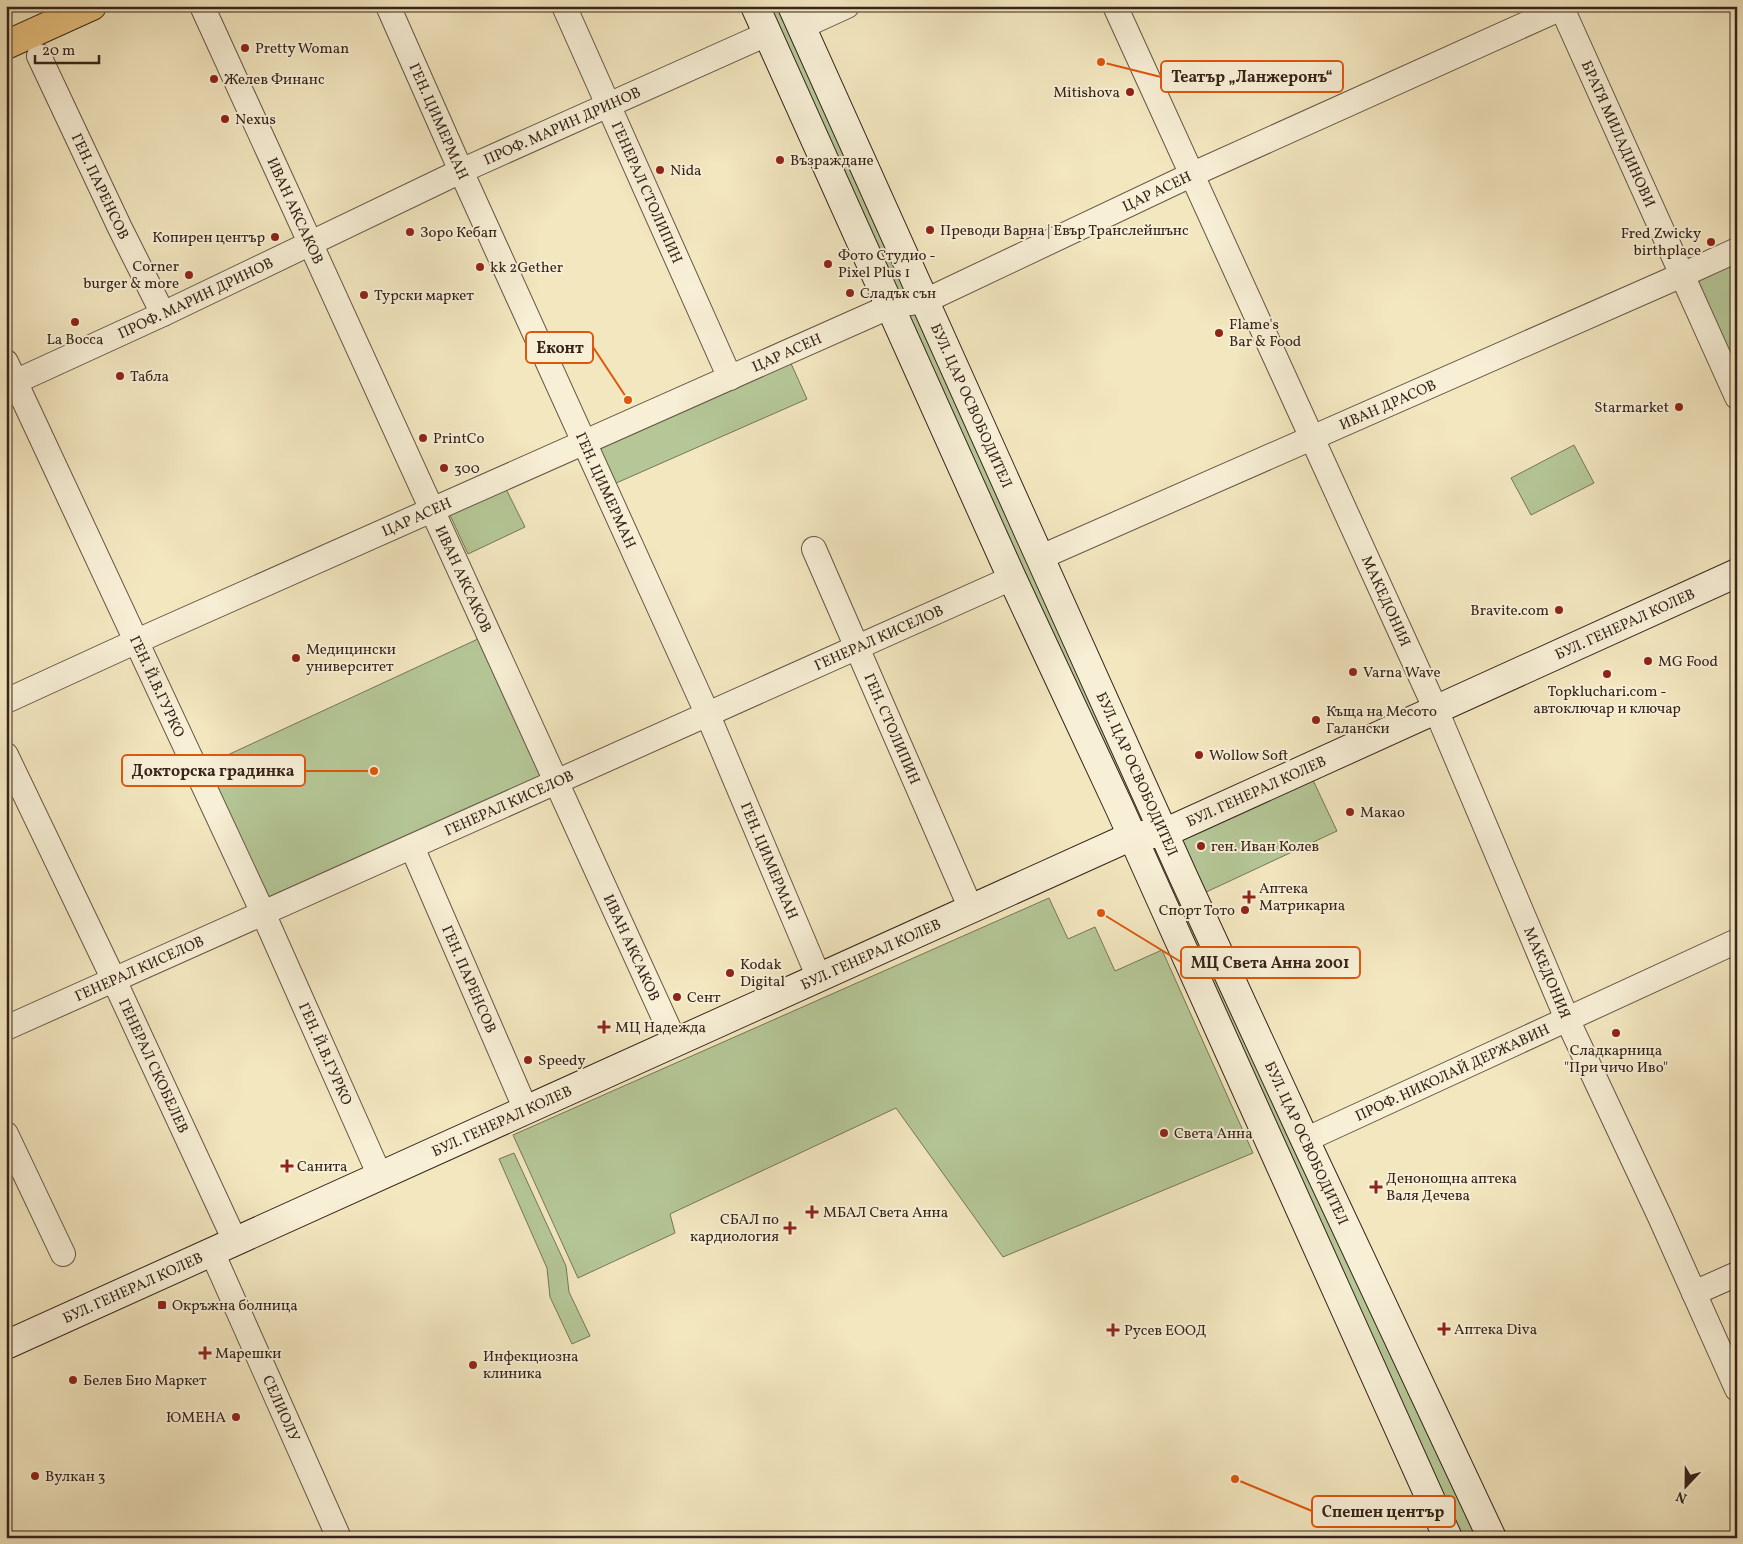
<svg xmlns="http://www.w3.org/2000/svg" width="1743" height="1544" font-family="Vollkorn,serif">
<rect width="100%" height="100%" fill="#f3e7c0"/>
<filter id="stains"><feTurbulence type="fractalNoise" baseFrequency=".004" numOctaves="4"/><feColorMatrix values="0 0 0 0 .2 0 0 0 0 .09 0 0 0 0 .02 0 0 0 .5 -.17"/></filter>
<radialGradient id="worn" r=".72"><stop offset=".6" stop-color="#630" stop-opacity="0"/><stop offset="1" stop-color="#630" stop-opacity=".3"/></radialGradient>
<path fill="#b5c797" stroke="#767658" d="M754,6H792L1491,1538H1448Z
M1737,259V379L1692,280Z
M789,359L807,399L614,484L597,444Z
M1574,445L1594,483L1531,515L1511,478Z
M505,487L525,527L468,554L449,513Z
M480,638L543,778L267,898L206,765Z
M1311,776L1337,831L1202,894L1177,836Z
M1049,898L1068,939L1095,927L1115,971L1162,950L1253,1153L1003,1257L896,1108L670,1214L675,1233L578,1278L513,1135Z
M514,1153L566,1266L569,1292L590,1336L572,1344L550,1297L547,1268L499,1159Z"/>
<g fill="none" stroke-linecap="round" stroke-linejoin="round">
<defs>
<g id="street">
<path id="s1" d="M202,6L675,1042"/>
<path id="s2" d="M388,6L461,171L707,713L819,978"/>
<path id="s3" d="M564,6L730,378"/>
<path id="s4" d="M1115,6L1436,710L1567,1019L1660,1217L1737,1389"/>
<path id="s5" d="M1561,6L1737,397"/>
<path d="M801,27L847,6"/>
<path id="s6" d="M39,56L120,228L163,314"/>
<path id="s7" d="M6,362L263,913L380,1176"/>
<path id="s8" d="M6,386L163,314L461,171L767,34"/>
<path id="s9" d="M814,549L971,909"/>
<path id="s10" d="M1039,558L1682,275L1737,250"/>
<path id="s11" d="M6,701L137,641L891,306L925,301L1193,174L1566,6"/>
<path id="s12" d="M6,755L114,980L235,1241"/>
<path id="s13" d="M412,847L526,1110"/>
<path id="s14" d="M6,1028L1012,578"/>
<path d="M6,1134L63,1254"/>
<path id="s15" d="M1305,1140L1737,941"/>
<path id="s16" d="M212,1252L339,1538"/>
<path d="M1694,1293L1737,1274"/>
</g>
<g id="secondary">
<path d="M755,6L1012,578L1120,809L1448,1538"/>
<path id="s17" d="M792,6L1184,878L1305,1140L1492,1538"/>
<path id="s18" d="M6,1345L1132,836L1164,833L1737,573"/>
</g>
<path id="primary" d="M6,45L92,6"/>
</defs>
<use href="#street" stroke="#654" stroke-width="26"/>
<use href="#secondary" stroke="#37241a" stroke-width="30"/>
<use href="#primary" stroke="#37241a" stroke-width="30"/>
<use href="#street" stroke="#f7efd6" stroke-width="24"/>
<use href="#secondary" stroke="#f7efd6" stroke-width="28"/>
<use href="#primary" stroke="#eac480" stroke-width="28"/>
</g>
<g fill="#8f2418" stroke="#f7efd6" stroke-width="2">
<circle cx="245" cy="48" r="5"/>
<circle cx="214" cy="79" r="5"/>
<circle cx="1130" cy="92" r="5"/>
<circle cx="225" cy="119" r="5"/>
<circle cx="780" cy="160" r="5"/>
<circle cx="660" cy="170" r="5"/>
<circle cx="930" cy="230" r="5"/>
<circle cx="410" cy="232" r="5"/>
<circle cx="275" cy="237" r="5"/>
<circle cx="1711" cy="242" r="5"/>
<circle cx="828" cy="264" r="5"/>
<circle cx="480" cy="267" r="5"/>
<circle cx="189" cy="275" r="5"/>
<circle cx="850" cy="293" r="5"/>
<circle cx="364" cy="295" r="5"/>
<circle cx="75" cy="322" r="5"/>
<circle cx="1219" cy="333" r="5"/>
<circle cx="120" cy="376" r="5"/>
<circle cx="1679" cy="407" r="5"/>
<circle cx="423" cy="438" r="5"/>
<circle cx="444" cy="468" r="5"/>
<circle cx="1559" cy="610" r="5"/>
<circle cx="296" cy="658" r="5"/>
<circle cx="1648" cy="661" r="5"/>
<circle cx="1353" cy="672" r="5"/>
<circle cx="1607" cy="674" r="5"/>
<circle cx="1316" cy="720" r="5"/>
<circle cx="1199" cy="755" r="5"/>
<circle cx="1350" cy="812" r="5"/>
<circle cx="1201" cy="846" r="5"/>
<path d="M1246.5 889.5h5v5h5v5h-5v5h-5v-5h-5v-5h5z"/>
<circle cx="1245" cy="910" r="5"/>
<circle cx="730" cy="973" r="5"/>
<circle cx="677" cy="997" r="5"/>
<path d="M601.5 1019.5h5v5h5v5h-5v5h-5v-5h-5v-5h5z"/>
<circle cx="1616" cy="1033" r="5"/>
<circle cx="528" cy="1060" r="5"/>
<circle cx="1164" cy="1133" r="5"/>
<path d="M284.5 1158.5h5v5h5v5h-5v5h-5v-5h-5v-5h5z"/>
<path d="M1373.5 1179.5h5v5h5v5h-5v5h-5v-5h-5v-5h5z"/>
<path d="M809.5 1204.5h5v5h5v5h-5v5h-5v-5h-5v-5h5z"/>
<path d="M787.5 1220.5h5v5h5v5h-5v5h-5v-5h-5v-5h5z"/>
<rect x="157" y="1300" width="10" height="10" rx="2.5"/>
<path d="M1441.5 1321.5h5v5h5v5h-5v5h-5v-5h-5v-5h5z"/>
<path d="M1110.5 1322.5h5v5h5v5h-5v5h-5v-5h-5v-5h5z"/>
<path d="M202.5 1345.5h5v5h5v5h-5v5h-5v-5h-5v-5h5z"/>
<circle cx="473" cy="1365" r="5"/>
<circle cx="73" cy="1380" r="5"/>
<circle cx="236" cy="1417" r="5"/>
<circle cx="35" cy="1476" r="5"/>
</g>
<g text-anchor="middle" stroke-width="4" stroke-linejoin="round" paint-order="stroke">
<g font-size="15" fill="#37241a" stroke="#f7efd6" text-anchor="start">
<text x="255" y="53">Pretty Woman</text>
<text x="224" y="84">Желев Финанс</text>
<text x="1120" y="97" text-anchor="end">Mitishova</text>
<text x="235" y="124">Nexus</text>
<text x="790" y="165">Възраждане</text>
<text x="670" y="175">Nida</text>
<text x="940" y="235">Преводи Варна | Евър Транслейшънс</text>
<text x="420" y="237">Зоро Кебап</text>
<text x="1701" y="238" text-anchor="end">Fred Zwicky<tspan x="1701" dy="17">birthplace</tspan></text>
<text x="265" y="242" text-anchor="end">Копирен център</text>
<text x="838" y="260">Фото Студио -<tspan x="838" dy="17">Pixel Plus 1</tspan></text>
<text x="179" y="271" text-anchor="end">Corner<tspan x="179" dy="17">burger &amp; more</tspan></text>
<text x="490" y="272">kk 2Gether</text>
<text x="860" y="298">Сладък сън</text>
<text x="374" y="300">Турски маркет</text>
<text x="1229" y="329">Flame's<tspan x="1229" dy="17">Bar &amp; Food</tspan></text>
<text x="75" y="344" text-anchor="middle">La Bocca</text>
<text x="130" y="381">Табла</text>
<text x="1669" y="412" text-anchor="end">Starmarket</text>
<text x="433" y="443">PrintCo</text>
<text x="454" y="473">300</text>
<text x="1549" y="615" text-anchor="end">Bravite.com</text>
<text x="306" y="654">Медицински<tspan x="306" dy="17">университет</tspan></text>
<text x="1658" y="666">MG Food</text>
<text x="1363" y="677">Varna Wave</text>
<text x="1607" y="696" text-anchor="middle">Topkluchari.com -<tspan x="1607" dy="17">автоключар и ключар</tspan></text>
<text x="1326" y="716">Къща на Месото<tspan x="1326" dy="17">Галански</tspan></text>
<text x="1209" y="760">Wollow Soft</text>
<text x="1360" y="817">Макао</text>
<text x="1211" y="851">ген. Иван Колев</text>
<text x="1259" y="893">Аптека<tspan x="1259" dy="17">Матрикариа</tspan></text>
<text x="1235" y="915" text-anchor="end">Спорт Тото</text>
<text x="740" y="969">Kodak<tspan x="740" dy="17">Digital</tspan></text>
<text x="687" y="1002">Сент</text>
<text x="615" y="1032">МЦ Надежда</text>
<text x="1616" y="1055" text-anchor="middle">Сладкарница<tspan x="1616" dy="17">"При чичо Иво"</tspan></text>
<text x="538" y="1065">Speedy</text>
<text x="1174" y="1138">Света Анна</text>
<text x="297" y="1171">Санита</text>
<text x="1386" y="1183">Денонощна аптека<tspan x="1386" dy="17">Валя Дечева</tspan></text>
<text x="823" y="1217">МБАЛ Света Анна</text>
<text x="779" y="1224" text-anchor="end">СБАЛ по<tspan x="779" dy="17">кардиология</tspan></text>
<text x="172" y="1310">Окръжна болница</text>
<text x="1454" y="1334">Аптека Diva</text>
<text x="1124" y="1335">Русев ЕООД</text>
<text x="215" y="1358">Марешки</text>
<text x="483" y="1361">Инфекциозна<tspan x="483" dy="17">клиника</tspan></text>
<text x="83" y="1385">Белев Био Маркет</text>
<text x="226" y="1422" text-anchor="end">ЮМЕНА</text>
<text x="45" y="1481">Вулкан 3</text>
</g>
<g font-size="15" fill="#37241a" stroke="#f7efd6">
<text dy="5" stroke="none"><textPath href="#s2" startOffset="126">ГЕН. ЦИМЕРМАН</textPath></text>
<text dy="5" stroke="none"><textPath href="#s8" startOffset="614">ПРОФ. МАРИН ДРИНОВ</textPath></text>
<text dy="5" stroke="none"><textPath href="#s5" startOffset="140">БРАТЯ МИЛАДИНОВИ</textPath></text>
<text dy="5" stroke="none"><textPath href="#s6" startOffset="144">ГЕН. ПАРЕНСОВ</textPath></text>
<text dy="5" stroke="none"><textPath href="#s11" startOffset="1260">ЦАР АСЕН</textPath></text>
<text dy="5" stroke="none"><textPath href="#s3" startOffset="204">ГЕНЕРАЛ СТОЛИПИН</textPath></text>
<text dy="5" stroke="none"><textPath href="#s1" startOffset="225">ИВАН АКСАКОВ</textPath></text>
<text dy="5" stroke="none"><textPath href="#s8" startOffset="209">ПРОФ. МАРИН ДРИНОВ</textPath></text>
<text dy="5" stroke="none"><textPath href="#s11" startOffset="855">ЦАР АСЕН</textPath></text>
<text dy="5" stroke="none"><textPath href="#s10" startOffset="381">ИВАН ДРАСОВ</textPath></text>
<text dy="5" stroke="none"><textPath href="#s17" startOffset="438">БУЛ. ЦАР ОСВОБОДИТЕЛ</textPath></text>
<text dy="5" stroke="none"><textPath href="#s2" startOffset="531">ГЕН. ЦИМЕРМАН</textPath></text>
<text dy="5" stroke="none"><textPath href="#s11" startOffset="450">ЦАР АСЕН</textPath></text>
<text dy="5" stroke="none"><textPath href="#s1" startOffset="630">ИВАН АКСАКОВ</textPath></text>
<text dy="5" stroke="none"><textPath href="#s4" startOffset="654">МАКЕДОНИЯ</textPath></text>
<text dy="5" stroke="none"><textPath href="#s18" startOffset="1774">БУЛ. ГЕНЕРАЛ КОЛЕВ</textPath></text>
<text dy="5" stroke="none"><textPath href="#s14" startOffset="956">ГЕНЕРАЛ КИСЕЛОВ</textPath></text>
<text dy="5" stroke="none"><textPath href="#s7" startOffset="358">ГЕН. Й.В.ГУРКО</textPath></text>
<text dy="5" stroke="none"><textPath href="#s9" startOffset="196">ГЕН. СТОЛИПИН</textPath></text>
<text dy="5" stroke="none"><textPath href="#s17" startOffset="842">БУЛ. ЦАР ОСВОБОДИТЕЛ</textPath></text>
<text dy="5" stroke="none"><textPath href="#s18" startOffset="1369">БУЛ. ГЕНЕРАЛ КОЛЕВ</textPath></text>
<text dy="5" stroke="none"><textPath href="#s14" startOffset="551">ГЕНЕРАЛ КИСЕЛОВ</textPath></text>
<text dy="5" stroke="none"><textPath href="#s2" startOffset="936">ГЕН. ЦИМЕРМАН</textPath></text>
<text dy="5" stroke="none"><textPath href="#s1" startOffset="1035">ИВАН АКСАКОВ</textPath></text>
<text dy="5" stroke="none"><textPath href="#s18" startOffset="949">БУЛ. ГЕНЕРАЛ КОЛЕВ</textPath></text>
<text dy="5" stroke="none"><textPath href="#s14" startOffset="146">ГЕНЕРАЛ КИСЕЛОВ</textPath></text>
<text dy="5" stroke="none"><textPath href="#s4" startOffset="1059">МАКЕДОНИЯ</textPath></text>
<text dy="5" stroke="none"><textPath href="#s13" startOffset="144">ГЕН. ПАРЕНСОВ</textPath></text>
<text dy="5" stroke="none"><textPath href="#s7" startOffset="762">ГЕН. Й.В.ГУРКО</textPath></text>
<text dy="5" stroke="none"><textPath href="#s12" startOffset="344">ГЕНЕРАЛ СКОБЕЛЕВ</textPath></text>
<text dy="5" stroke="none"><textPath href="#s15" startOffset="162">ПРОФ. НИКОЛАЙ ДЕРЖАВИН</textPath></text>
<text dy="5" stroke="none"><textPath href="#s18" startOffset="544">БУЛ. ГЕНЕРАЛ КОЛЕВ</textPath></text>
<text dy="5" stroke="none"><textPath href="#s17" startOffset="1248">БУЛ. ЦАР ОСВОБОДИТЕЛ</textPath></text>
<text dy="5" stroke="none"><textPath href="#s18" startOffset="139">БУЛ. ГЕНЕРАЛ КОЛЕВ</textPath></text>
<text dy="5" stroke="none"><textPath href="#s16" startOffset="171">СЕЛИОЛУ</textPath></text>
</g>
</g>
<path fill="none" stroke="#df560d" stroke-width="2" d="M1101 62L1161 77M628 400L593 347M374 771L305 771M1101 913L1181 962M1235 1479L1312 1511"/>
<g fill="#df560d" stroke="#f7efd6" stroke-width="2">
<circle cx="1101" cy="62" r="5"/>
<circle cx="628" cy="400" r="5"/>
<circle cx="374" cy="771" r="5"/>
<circle cx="1101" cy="913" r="5"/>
<circle cx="1235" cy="1479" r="5"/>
</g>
<g fill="#f7efd6" stroke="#df560d" stroke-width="2">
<rect x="1161" y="61" width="182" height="31" rx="5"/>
<rect x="526" y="332" width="67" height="31" rx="5"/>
<rect x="122" y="755" width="183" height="31" rx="5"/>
<rect x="1181" y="947" width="179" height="31" rx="5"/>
<rect x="1312" y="1496" width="143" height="31" rx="5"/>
</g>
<g font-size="16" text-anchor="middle" font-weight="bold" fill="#37241a">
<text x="1252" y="82">Театър „Ланжеронъ“</text>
<text x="560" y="353">Еконт</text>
<text x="213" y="776">Докторска градинка</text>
<text x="1270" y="968">МЦ Света Анна 2001</text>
<text x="1383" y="1517">Спешен център</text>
</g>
<rect width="1743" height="1544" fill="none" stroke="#f3e7c0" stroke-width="25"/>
<rect x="8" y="8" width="1728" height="1529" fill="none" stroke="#37241a" stroke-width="2.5"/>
<rect x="12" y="12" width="1718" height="1519" fill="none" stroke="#37241a"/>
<g transform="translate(1686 1486) rotate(202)" stroke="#f7efd6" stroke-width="4" paint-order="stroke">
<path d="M0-4L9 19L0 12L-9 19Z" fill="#37241a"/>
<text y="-8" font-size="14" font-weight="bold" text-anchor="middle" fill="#37241a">N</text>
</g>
<path d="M35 55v8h64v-8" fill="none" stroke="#37241a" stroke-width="2.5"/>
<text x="42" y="55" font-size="15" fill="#37241a" stroke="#f7efd6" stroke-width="4" paint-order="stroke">20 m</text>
<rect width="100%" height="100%" filter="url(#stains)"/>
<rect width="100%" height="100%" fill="url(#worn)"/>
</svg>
